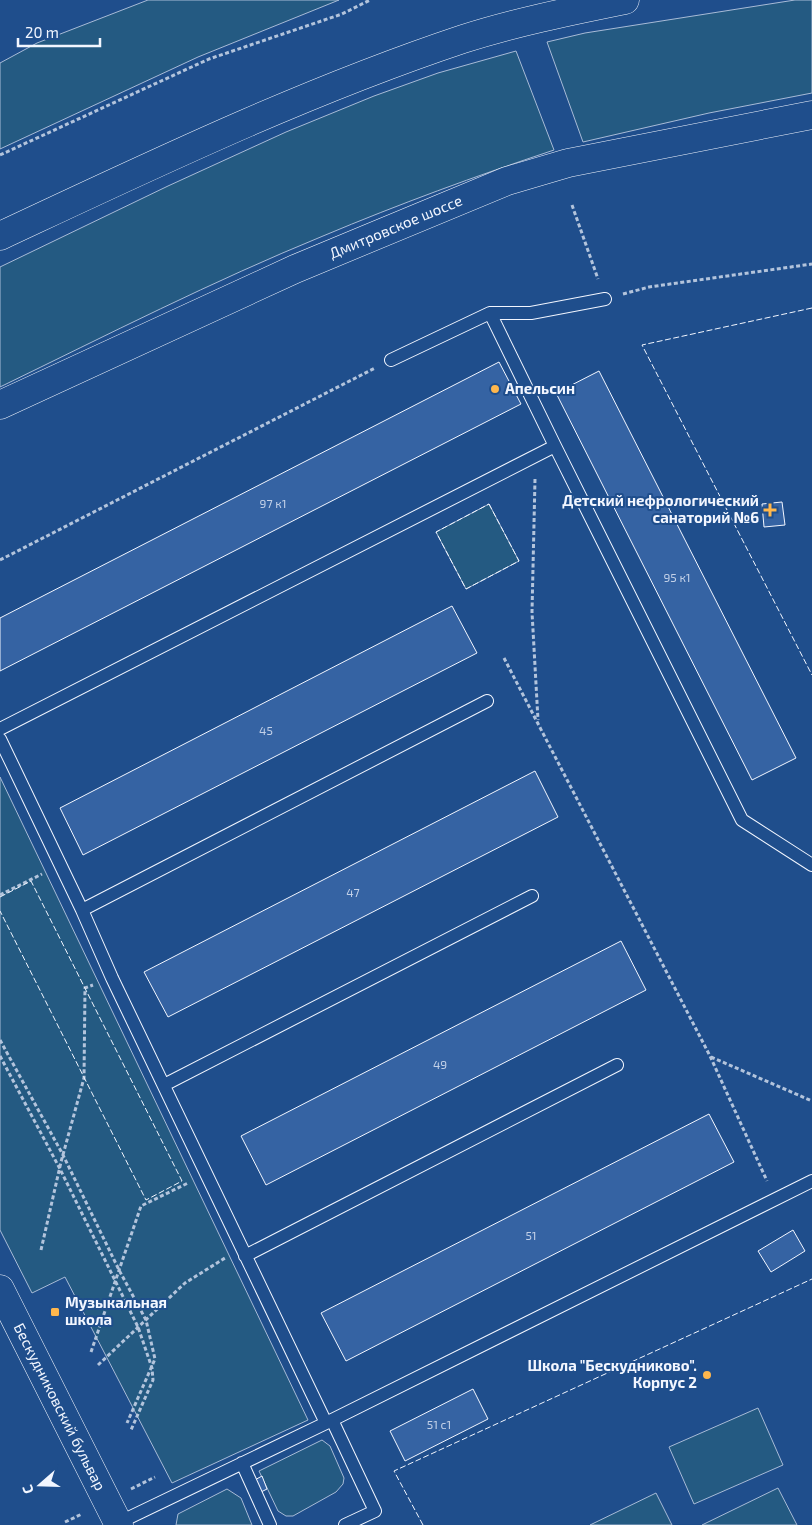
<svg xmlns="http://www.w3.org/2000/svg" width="812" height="1525" font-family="'Exo 2',sans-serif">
<rect width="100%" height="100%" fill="#1f4e8c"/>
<path fill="#245a82" stroke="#a8bbd7" d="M148,0H339L198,57L0,149V63L37,43Z
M795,0H812V93L709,113L583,142L547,42L585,33Z
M516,51L554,150C476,176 399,204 323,236C213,281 107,335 0,387V267L168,186L286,132L374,96L438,73Z
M489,504L519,561L466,589L436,532Z
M0,777L308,1420L172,1483L65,1277L32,1293L0,1230Z
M758,1408L783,1465L694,1504L669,1447Z
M322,1440L330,1446L344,1478L343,1484L336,1492L293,1516H286L278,1511L259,1471Z
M778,1488L797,1525H702Z
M227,1489L241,1498L252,1525H176L178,1514Z
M656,1493L672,1525H590Z"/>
<path fill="#3563a3" stroke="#f2f6ff" d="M499,362L521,404L0,671V618Z
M599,371L796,758L752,780L556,393Z
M782,502L785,525L764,527L762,504Z
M452,606L477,653L83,855L60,808Z
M535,771L558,817L168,1017L144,972Z
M621,941L646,990L266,1185L241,1136Z
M709,1114L734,1162L346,1361L321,1313Z
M793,1230L805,1251L771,1272L758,1251Z
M473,1389L488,1419L405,1461L390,1431Z
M262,1476L267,1489L259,1493L253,1481Z"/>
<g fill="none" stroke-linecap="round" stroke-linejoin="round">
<defs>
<path id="service" d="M490,313L555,446L742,820L812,865
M391,360L490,313H531L605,299
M0,729L555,446
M0,739L82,910L112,978L326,1423
M82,910L487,701
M164,1085L532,896
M245,1256L617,1065
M332,1420L375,1511L345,1525
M242,1463L270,1525
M118,1523L326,1423L812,1181"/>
<g id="tertiary">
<path id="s1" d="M0,1289L119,1525"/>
</g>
<g id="primary">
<path d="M0,236C152,165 304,92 463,39C516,22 571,11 625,0"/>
<path id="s2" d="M0,405L295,269L507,181L568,163L812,115"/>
</g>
</defs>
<use href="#service" stroke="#f2f6ff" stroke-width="14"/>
<use href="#tertiary" stroke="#f2f6ff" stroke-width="29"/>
<use href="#primary" stroke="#f2f6ff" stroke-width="29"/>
<path stroke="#b3c4dc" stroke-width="3" stroke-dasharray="4 2.5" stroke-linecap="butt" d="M0,155L209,59L342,14L370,0
M572,205L598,279
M623,294L649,287L812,264
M535,479L532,612L538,720
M0,560L375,368
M504,658L710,1056L767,1181
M0,895L42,874
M0,1040L63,1155L119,1270L146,1320L155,1359L127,1423
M0,1056L60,1169L138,1327L152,1368L153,1380L131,1430
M711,1057L812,1101
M41,1250L61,1162L84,1078L85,988L93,985
M91,1352L141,1206L188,1183
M98,1365L185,1283L225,1258
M131,1489L155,1477
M65,1522L82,1514"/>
<use href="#service" stroke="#1f4e8c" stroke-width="12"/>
<use href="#tertiary" stroke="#1f4e8c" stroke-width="28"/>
<use href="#primary" stroke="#1f4e8c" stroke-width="28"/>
<path stroke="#f2f6ff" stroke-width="1" stroke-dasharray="6 2.5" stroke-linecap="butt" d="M812,308L642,345L812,675
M489,504L519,561L466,589L436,532Z
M0,897L31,881L182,1181L146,1200L0,911
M423,1525L394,1471L812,1279"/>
</g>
<g fill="#ffb74d" stroke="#1f4e8c" stroke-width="2">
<circle cx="495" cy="389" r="5"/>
<path d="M767.5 502.5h5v5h5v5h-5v5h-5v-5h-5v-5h5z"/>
<rect x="50" y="1307" width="10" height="10" rx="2.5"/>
<circle cx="707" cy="1375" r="5"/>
</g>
<g text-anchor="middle" stroke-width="4" stroke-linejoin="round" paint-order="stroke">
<g font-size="12" fill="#c3d1e8">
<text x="273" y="508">97 к1</text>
<text x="677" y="582">95 к1</text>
<text x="266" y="735">45</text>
<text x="353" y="897">47</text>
<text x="440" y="1069">49</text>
<text x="531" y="1240">51</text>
<text x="439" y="1429">51 с1</text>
</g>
<g font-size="15" fill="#f2f6ff" stroke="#1f4e8c">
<text dy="5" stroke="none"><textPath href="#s2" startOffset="434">Дмитровское шоссе</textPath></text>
<text dy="5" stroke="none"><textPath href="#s1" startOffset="132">Бескудниковский бульвар</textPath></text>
</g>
<g font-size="15" font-weight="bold" fill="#f2f6ff" stroke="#1f4e8c" text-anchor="start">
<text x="505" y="394">Апельсин</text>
<text x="759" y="506" text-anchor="end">Детский нефрологический<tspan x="759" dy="17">санаторий №6</tspan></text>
<text x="65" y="1308">Музыкальная<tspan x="65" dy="17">школа</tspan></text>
<text x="697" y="1371" text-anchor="end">Школа "Бескудниково".<tspan x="697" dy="17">Корпус 2</tspan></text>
</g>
</g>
<g transform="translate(40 1485) rotate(250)" stroke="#1f4e8c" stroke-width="4" paint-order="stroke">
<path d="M0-4L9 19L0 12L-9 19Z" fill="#f2f6ff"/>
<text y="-8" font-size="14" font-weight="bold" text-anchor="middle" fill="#f2f6ff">С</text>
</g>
<path d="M18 38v8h82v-8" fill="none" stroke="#f2f6ff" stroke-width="2.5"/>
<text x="25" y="38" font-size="15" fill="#f2f6ff" stroke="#1f4e8c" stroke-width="4" paint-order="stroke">20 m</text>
</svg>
